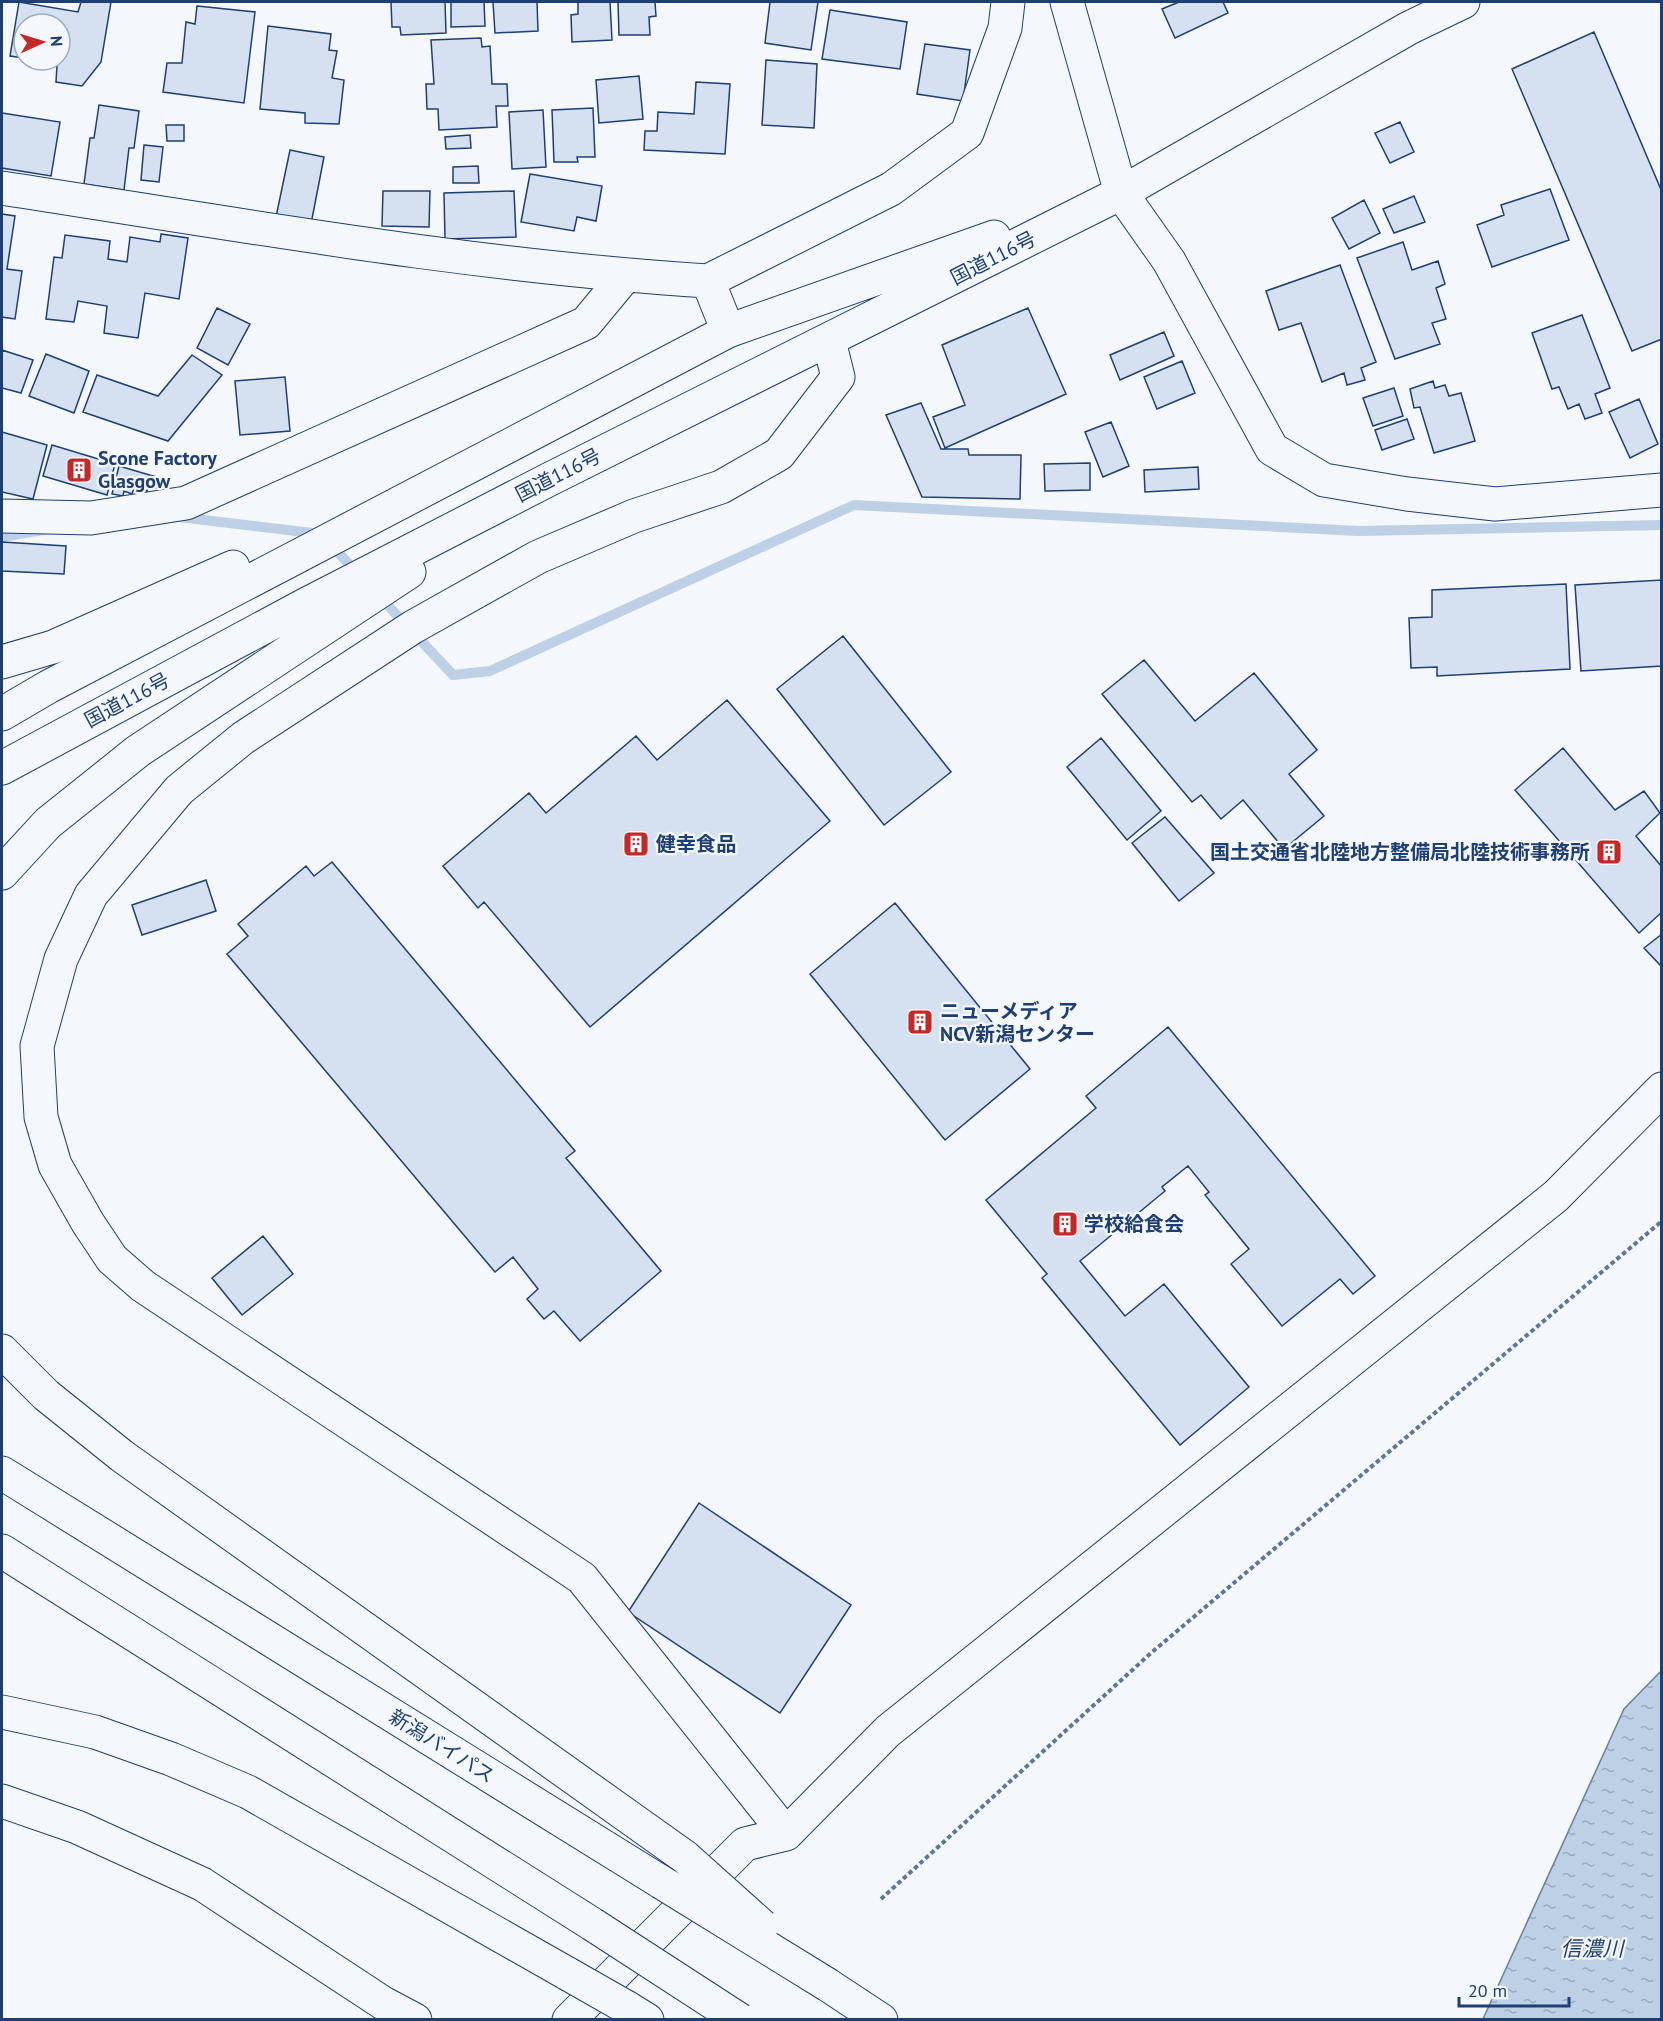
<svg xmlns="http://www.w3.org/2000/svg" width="1663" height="2021" font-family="'PT Sans','Noto Sans JP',sans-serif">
<defs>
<pattern id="water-ripples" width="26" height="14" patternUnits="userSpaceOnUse" patternTransform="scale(1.5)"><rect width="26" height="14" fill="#bed0e5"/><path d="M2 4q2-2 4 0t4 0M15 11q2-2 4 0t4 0" fill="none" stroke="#9aaabe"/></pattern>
</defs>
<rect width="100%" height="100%" fill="#f4f7fb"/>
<path fill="url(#water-ripples)" stroke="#687fa3" stroke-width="1.5" d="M1661,1671V2019H1483L1624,1709Z"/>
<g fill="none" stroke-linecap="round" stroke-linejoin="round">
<path stroke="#bed0e5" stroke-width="10" d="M179,517L321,534L358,574
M2,537L43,530
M379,596L453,675L490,671L854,505L1358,531L1662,525"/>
</g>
<path fill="#d5e0f0" stroke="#1d3f73" stroke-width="1.5" d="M19,2L78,12L81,2H111L101,62L82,86L56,82L57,65L32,60H60V24H24V58L10,56Z
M391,2H445L446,33L401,35L400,27H392Z
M451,2H484L485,26L451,27Z
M493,2H537L538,31L495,33Z
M578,2H610L612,40L572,42L571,15L578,14Z
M618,2H655L656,16L649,17L650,35H619Z
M770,2H818L811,50L765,43Z
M1179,2H1223L1228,13L1175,38L1162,9Z
M197,6L255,12L244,103L163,92L167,63H182L186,22L195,24Z
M830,10L907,22L900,69L822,59Z
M268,26L331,34L329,50L337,51L332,78L344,80L339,124L305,123V113L260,109Z
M1594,32L1662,192V339L1632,351L1512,69Z
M481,38L482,47L490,46L492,84H507L508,106H496L497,127L439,130L438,109H427L426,84H434L431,40Z
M925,44L970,50L963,101L917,94Z
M766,60L817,64L814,128L762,125Z
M639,76L643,119L599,123L596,80Z
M696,82L730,84L725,154L644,150L645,131H657L658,112L694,114Z
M99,105L139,111L134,148H129L124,190L84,184L90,138H94Z
M593,108L595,157H577L578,162H554L552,110Z
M543,110L546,167L512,169L509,112Z
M2,113L60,122L51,176L2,168Z
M1400,122L1414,152L1390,163L1375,133Z
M166,125H184V141H167Z
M470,135L471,148L446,149L445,137Z
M144,145L163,147L159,182L141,180Z
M290,150L324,157L311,224L276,217Z
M478,166L479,183H453V167Z
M530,174L602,186L596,221L577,217L574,231L521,222Z
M1550,189L1569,240L1492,267L1477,225L1504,215L1501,205Z
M383,191H430L429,227L382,226Z
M514,191L516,237L445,239L444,193Z
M1414,196L1425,222L1394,233L1383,209Z
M1364,200L1380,233L1349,249L1332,218Z
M2,214L15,216L7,269L22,271L15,319L2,317Z
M161,234L188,238L179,299L145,293L138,338L104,333L107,306L78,301L74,322L46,319L54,257L62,258L65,235L110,241L108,259L127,262L130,237L160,242Z
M1403,242L1412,270L1438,261L1445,284L1436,288L1446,319L1432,323L1440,344L1395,359L1357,258Z
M1340,265L1376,362L1361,368L1365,380L1347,385L1344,373L1322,382L1301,323L1279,330L1266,291Z
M217,308L250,324L228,365L197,348Z
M1028,308L1066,394L945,448L933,417L965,405L942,345Z
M1582,315L1610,388L1595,394L1602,413L1585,419L1579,404L1568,409L1559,387L1552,389L1532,333Z
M1164,332L1174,356L1120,380L1110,355Z
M2,350L33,360L21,393L2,388Z
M46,354L89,371L74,413L29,396Z
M192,355L222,375L168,441L83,412L97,375L158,396Z
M1182,361L1195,393L1157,409L1144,377Z
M285,377L290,431L240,435L235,381Z
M1433,381L1435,388L1445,385L1449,396L1461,393L1475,441L1434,453L1420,407L1414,408L1410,389Z
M1394,388L1403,416L1373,426L1363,398Z
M1639,399L1658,444L1630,458L1609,412Z
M921,403L941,449H968L969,455H1021L1020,499L922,497L886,415Z
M1407,419L1414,439L1382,450L1375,430Z
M1111,422L1129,466L1103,477L1085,432Z
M2,432L47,445L33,499L2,492Z
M52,445L115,464L107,495L43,476Z
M1090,463V490L1045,491L1044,464Z
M119,466L160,478L158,488L148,487L147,491L134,488L132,494L124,491L123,496L112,494Z
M1198,467L1199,489L1145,492L1144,470Z
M2,542L66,546L64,574L2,571Z
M1662,580V666L1581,671L1575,585Z
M1566,584L1570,669L1437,676V667L1411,668L1409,618L1432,617V590Z
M843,636L951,772L884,825L777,689Z
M1144,660L1195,721L1254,673L1317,750L1289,774L1324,816L1284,849L1243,800L1221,819L1201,795L1192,802L1102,694Z
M727,700L830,821L590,1027L484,902L478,908L443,866L529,793L546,813L636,736L657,760Z
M1101,738L1161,811L1127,840L1067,767Z
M1563,748L1615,810L1644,791L1660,813L1636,836L1662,867V912L1639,933L1515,790Z
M1165,817L1214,873L1179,901L1132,843Z
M332,862L575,1151L566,1158L661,1271L580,1341L554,1311L544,1319L527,1299L538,1289L513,1257L495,1272L227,954L248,936L238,924L306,866L314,876Z
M206,880L216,911L142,935L132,905Z
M895,903L1030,1069L945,1140L810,974Z
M1662,934V967L1644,948Z
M1168,1027L1375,1276L1353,1294L1340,1279L1282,1326L1231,1264L1249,1249L1205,1195L1209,1192L1188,1166L1162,1187L1165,1191L1080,1261L1125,1316L1164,1284L1249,1387L1180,1445L1042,1278L1047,1274L986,1200L1096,1108L1086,1096Z
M263,1236L293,1274L242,1315L212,1278Z
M699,1503L851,1605L780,1713L628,1612Z"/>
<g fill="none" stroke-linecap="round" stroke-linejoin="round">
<defs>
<path id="street" d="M2,188C236,224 471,266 708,281L728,331
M1121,193L1169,261L1272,449L1324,480L1407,494L1495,504L1662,490
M708,281L891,189L967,133L1005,28L1008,2
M2,516L91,518L186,503L586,323L625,276
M2,1801L77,1827L202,1884L383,2003L415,2020
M786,1834L582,1578L143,1286L112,1259L88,1223L55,1165L41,1117L37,1046L61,959L91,895L179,790L243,738L413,627L538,557L634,516L721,487L779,454L838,377L829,341
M569,2020L745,1844L786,1834L888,1731L1556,1196L1662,1089"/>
<path id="secondary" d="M1067,2L1121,193"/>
<path id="highway" d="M2,662L53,647L233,567
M2,714L48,687L728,331L994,237
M2,768L305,605L548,480L1121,193L1409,28L1463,2
M2,873L48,823L138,751L409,572
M2,1351L46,1395L122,1456L685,1857
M2,1473L661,1882
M2,1551L592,1924
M2,1712L95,1732L171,1759L248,1792L568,1974
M828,1985L881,2020
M626,2007L647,2020"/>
</defs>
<use href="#street" stroke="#1d3f73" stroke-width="35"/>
<use href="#secondary" stroke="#1d3f73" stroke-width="35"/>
<use href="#highway" stroke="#1d3f73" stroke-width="35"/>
<path stroke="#5e769c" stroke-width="4" stroke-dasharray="4.5 3" stroke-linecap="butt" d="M881,1899L1151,1653L1662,1221"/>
<use href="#street" stroke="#f4f7fb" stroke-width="33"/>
<use href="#secondary" stroke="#f4f7fb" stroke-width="33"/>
<use href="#highway" stroke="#f4f7fb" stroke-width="33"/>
<defs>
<path id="highway-bridge" d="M685,1857L762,1926
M661,1882L828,1985
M592,1924L740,2020
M568,1974L626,2007"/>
</defs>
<use href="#highway-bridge" stroke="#1d3f73" stroke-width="35" stroke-linecap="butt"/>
<use href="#highway-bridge" stroke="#f4f7fb" stroke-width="33"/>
</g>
<defs>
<symbol id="building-square" viewBox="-11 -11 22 22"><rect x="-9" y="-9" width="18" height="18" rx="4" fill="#c62828" stroke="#f4f7fb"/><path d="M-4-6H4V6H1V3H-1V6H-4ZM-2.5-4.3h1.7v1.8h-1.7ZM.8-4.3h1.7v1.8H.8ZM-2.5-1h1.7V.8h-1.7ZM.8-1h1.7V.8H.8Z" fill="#fff"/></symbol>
</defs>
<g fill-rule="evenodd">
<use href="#building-square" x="64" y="455" width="30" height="30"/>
<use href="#building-square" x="621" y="829" width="30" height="30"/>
<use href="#building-square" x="1594" y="837" width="30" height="30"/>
<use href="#building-square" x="905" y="1007" width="30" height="30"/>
<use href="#building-square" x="1050" y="1209" width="30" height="30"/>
</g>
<g text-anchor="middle" stroke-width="4.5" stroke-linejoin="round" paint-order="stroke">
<g font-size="20" fill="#1d3f73" stroke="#f4f7fb">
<text transform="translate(993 258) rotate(-27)" y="7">国道116号</text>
<text transform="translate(558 475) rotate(-27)" y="7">国道116号</text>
<text transform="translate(127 700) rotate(-28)" y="7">国道116号</text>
<text transform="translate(442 1746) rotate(32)" y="7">新潟バイパス</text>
</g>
<g font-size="20" font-weight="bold" fill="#1d3f73" stroke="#f4f7fb" text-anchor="start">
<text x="98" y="465">Scone Factory<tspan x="98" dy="23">Glasgow</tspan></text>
<text x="656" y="851">健幸食品</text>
<text x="1590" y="859" text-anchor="end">国土交通省北陸地方整備局北陸技術事務所</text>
<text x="940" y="1018">ニューメディア<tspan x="940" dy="23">NCV新潟センター</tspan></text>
<text x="1084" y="1231">学校給食会</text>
</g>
<g font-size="21" font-style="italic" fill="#1d3f73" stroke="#f4f7fb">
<text x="1592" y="1956">信濃川</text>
</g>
</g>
<rect width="1663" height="2021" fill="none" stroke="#1d3f73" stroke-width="6"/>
<g transform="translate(42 42) rotate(86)"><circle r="28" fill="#f4f7fb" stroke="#9eadc5" stroke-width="1.5"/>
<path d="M0-4.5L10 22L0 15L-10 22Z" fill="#c62828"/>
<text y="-9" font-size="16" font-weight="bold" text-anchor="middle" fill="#1d3f73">N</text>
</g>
<path d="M1459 1997v9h110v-9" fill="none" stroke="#1d3f73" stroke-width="3"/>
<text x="1468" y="1997" font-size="18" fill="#1d3f73" stroke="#f4f7fb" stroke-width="4.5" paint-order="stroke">20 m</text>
</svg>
